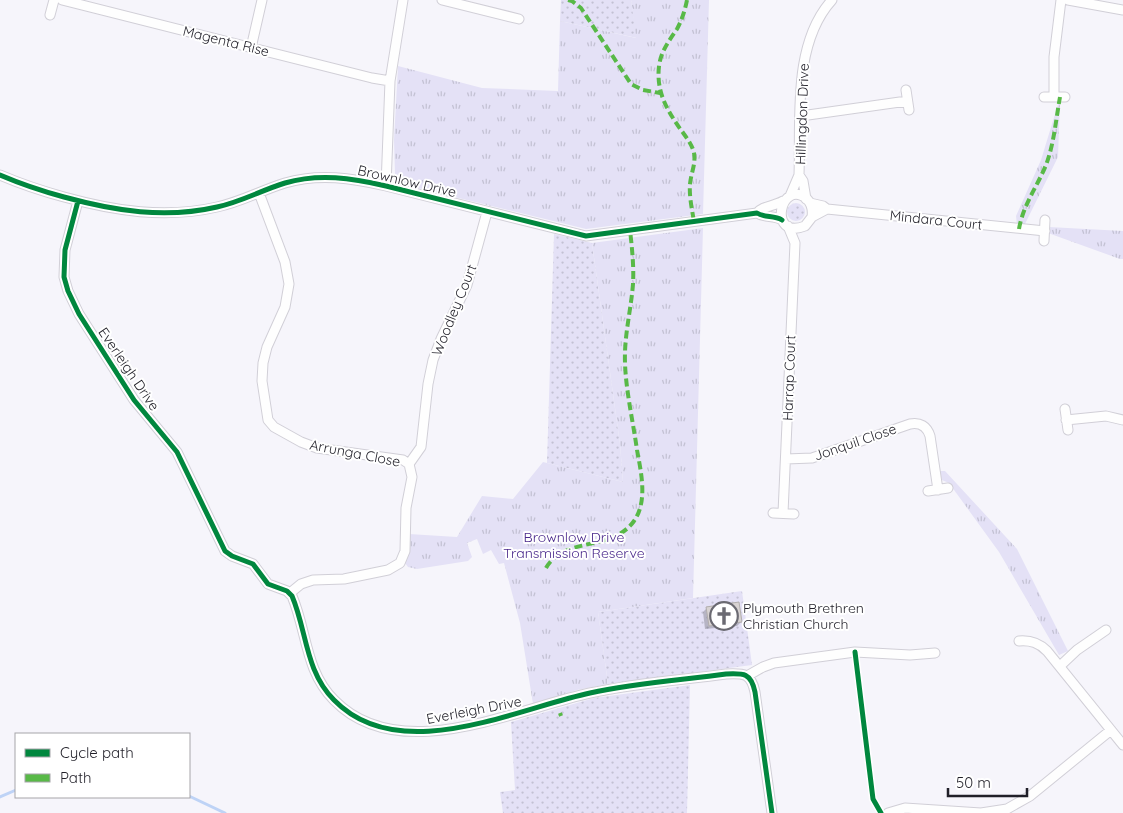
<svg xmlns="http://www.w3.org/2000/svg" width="1123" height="813" font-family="Quicksand,sans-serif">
<defs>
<pattern id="grass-dots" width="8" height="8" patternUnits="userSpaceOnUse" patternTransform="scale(1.25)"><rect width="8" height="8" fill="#e4e1f6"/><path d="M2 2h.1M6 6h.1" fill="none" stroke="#c3c1d3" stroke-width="1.8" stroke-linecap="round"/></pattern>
<pattern id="park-tufts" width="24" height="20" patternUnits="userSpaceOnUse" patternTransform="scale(1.25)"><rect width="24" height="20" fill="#e4e1f6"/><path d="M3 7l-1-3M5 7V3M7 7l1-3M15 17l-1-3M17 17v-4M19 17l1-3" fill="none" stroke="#c3c1d3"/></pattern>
</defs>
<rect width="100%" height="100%" fill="#f6f5fb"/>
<path fill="url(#grass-dots)" d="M561,0H631L637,38L560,21Z
M787 212a9 9 0 1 1 18 0a9 9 0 1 1-18 0Z
M554,234L592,243L620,444L623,482L547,463Z
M742,591L752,665L608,684L598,612Z
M690,685L687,813H503L500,792L515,790L511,722L594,698Z"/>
<path fill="url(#park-tufts)" d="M631,0H709L703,214L586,229L405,185L398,181L395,174L394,140L398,66L482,88L558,91L560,21L636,38Z
M1059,101H1060L1058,157L1024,226L1017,225L1016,216L1041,160Z
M1049,227L1123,231V259H1120L1048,233Z
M703,228L693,598L598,612L608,684L577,690L533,704L520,623L504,563L499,564L491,550L483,554L477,539L467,543L472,557L468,561L417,569L408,567L405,563L409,552V534L457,537L482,496L513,499L543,462L623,482L620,444L592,243Z
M939,471H945L1017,549L1068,651L1059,655L999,552L949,483L942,480Z"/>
<path fill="#0003" d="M707,608L741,622L737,626L705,629L703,612Z"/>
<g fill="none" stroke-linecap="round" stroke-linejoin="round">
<path stroke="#bed3f6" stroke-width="3" d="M189,796L225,813
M0,797L16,790"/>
</g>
<path fill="#d8d3d3" stroke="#b2aead" d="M739,602L742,622L709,626L706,607Z"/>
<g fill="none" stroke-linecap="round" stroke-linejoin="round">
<defs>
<path id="street" d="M62,0L372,78L390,81
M442,0L519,19
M1068,0L1123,10
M50,15L54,0
M251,48L262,0
M906,90L909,110
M1044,97H1065
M1054,97V57L1061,0
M801,116L907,101
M0,175C21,184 42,191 64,197C115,211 165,219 217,207C241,202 262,190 285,183C319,173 352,178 386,186L586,236L757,213C765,218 774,215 782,220
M386,186L390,81L403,0
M259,193L285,262L289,284L285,307L267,347L263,363L262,381L268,420L274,427L301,442L317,448L403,460L409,464L412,477L406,508L405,551L400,563L388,570L344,579L313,580L301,584L290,593
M790,196L799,175
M806,199L803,181L799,175C801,119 792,44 832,0
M78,201L65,250L64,277L68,291L79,314L134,400L177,452L225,551L232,556L253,564L268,584L287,591L292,596C307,631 305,671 334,700C399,767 515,709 590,693C635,683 681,680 726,674C744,673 751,673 755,692L772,813
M810,203L823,206L827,209L1045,231
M757,213C762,206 775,206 783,201
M812,217C813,210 812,204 807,199C780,177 767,241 805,226L812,217L827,209
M1044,241L1045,220
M1065,409L1068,430
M1066,420L1106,416L1123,420
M786,459L812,458L910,424C920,422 927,426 930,436L938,490
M409,464L421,447L428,384L433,360L441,339L467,285L487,212
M928,491L948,488
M773,513L794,514
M783,513L795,243L788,226
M1019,641C1031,640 1039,643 1047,651L1123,745
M1060,666L1077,650L1106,630
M747,676L763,667L774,663L855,652L910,655L935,653
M888,813L905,808L981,813L1007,809L1030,796L1111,730"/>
</defs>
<use href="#street" stroke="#d1cfd7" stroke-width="11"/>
<use href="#street" stroke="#fefefe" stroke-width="9"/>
<path stroke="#58b947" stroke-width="4" stroke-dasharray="8 4" stroke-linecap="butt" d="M568,0L572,1L581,8L631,84L643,90L660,93
M687,0C685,10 682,20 677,29C669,41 661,51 659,66C656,92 667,110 681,130C686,137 692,144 694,153C696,164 691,173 690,184C689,196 692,209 694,222
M1019,229C1023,205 1037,187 1046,165C1054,144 1056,119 1060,97
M546,568C564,536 612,552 634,521C648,501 641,472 637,450C633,421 626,392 625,363C624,336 631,310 633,284C634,266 632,248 630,230
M560,713L561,716"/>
<defs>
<path id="cycleway" d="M0,175C21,184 42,191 64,197C115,211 165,219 217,207C241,202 262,190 285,183C319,173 352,178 386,186L586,236L757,213C765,218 774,215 782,220
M78,201L65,250L64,277L68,291L79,314L134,400L177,452L225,551L232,556L253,564L268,584L287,591L292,596C307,631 305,671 334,700C399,767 515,709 590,693C635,683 681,680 726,674C744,673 751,673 755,692L772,813
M855,652L873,799L881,813"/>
</defs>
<use href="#cycleway" stroke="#fff" stroke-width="8"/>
<use href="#cycleway" stroke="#00873e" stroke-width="5"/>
</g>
<defs>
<symbol id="church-ring" viewBox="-11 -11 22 22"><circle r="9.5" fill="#fff" stroke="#6b6a72" stroke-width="1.5"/><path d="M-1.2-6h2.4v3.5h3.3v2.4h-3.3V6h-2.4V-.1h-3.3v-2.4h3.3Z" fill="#6b6a72"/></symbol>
</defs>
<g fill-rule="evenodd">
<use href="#church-ring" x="708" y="600" width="32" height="32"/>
</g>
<g text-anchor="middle" stroke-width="4" stroke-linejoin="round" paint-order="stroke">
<g font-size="14" fill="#201f28" stroke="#fff">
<text transform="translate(226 41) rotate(14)" y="5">Magenta Rise</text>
<text transform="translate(802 114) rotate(-88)" y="5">Hillingdon Drive</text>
<text transform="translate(407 181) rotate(13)" y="5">Brownlow Drive</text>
<text transform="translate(936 220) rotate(6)" y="5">Mindara Court</text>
<text transform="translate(454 310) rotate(-68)" y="5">Woodley Court</text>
<text transform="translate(129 369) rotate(56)" y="5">Everleigh Drive</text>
<text transform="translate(789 378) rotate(-88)" y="5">Harrap Court</text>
<text transform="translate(855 442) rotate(-19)" y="5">Jonquil Close</text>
<text transform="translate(355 453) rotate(11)" y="5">Arrunga Close</text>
<text transform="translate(474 710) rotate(-11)" y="5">Everleigh Drive</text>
</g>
<g font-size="14" fill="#49288b" stroke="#fff">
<text x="574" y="542">Brownlow Drive<tspan x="574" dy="16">Transmission Reserve</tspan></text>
</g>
<g font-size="14" fill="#201f28" stroke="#fff" text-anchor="start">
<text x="743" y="613">Plymouth Brethren<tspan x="743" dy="16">Christian Church</tspan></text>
</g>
</g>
<rect x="15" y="733" width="175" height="65" fill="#ffffff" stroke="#a6a5a9"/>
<rect x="25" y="749" width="25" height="8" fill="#00873e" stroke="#a6a5a9"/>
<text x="60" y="758" font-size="15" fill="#201f28">Cycle path</text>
<rect x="25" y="774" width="25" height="8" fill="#58b947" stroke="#a6a5a9"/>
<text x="60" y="783" font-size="15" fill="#201f28">Path</text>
<path d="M948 788v8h79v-8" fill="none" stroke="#201f28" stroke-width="2.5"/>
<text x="956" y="788" font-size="15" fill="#201f28" stroke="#ffffff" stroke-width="4" paint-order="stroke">50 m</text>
</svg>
